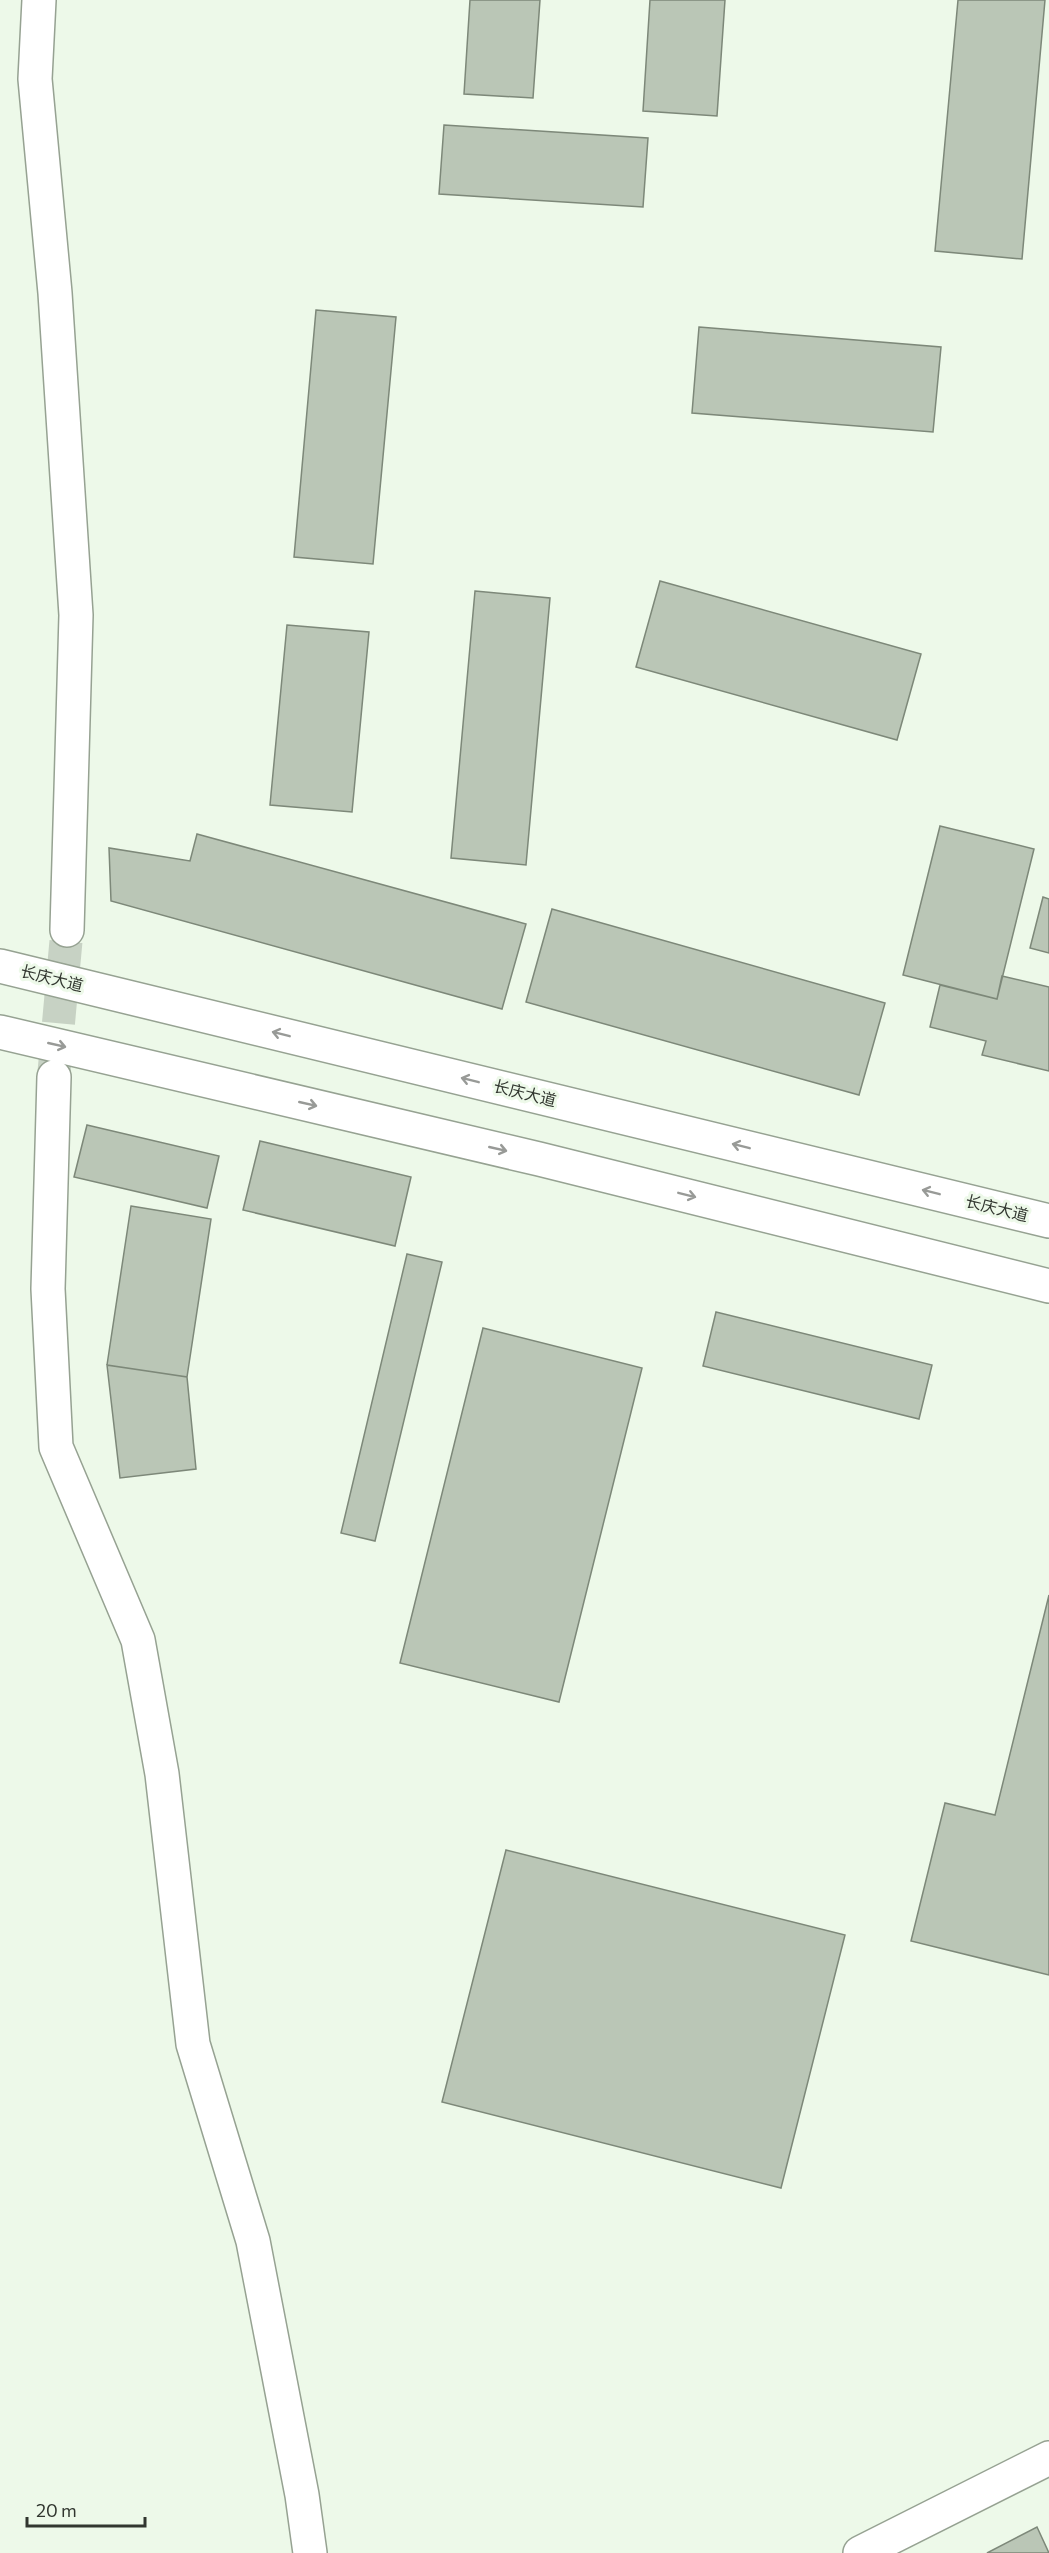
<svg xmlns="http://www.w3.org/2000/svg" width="1049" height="2553" font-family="Commissioner,'Noto Sans SC',sans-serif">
<rect width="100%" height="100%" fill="#edf9e9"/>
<path fill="#bac6b6" stroke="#7d8879" stroke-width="1.5" d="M470,0H540L533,98L464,94Z
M650,0H725L717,116L643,111Z
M958,0H1045L1022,259L935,251Z
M444,125L648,138L643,207L439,194Z
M316,310L396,317L373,564L294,557Z
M699,327L941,347L933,432L692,413Z
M660,581L921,654L897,740L636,667Z
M475,591L550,598L526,865L451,858Z
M287,625L369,632L352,812L270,805Z
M940,826L1034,849L997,999L903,975Z
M197,834L526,924L502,1009L111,901L109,848L190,861Z
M1043,897L1049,899V953L1030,948Z
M552,909L885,1003L859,1095L526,1002Z
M1002,976L1049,987V1071L982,1055L986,1041L930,1027L940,985L997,999Z
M87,1125L219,1156L207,1208L74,1177Z
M260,1141L411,1177L395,1246L243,1210Z
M131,1206L211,1219L187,1377L107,1365Z
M407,1254L442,1262L375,1541L341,1533Z
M716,1312L932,1365L919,1419L703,1366Z
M483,1328L642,1368L559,1702L400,1663Z
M107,1365L187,1377L196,1469L120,1478Z
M1049,1595V1975L911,1941L945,1803L995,1815Z
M506,1850L845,1935L781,2188L442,2102Z
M1037,2527L1049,2553H987Z"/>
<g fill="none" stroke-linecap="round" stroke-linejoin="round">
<path stroke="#c7d2c4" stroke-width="33" stroke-dasharray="33 16" stroke-linecap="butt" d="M54,1072L67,930"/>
<defs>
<path id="street" d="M39,0L35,79L55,293L76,615L67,930
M54,1077L48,1289L56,1447L138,1640L162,1774L193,2044L253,2241L302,2495L310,2553
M860,2553L1049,2458"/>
<path id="secondary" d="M0,966L1049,1221
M0,1032L539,1159L1049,1286"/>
</defs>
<use href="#street" stroke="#96a292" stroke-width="36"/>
<use href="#secondary" stroke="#96a292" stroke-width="36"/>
<use href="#street" stroke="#fff" stroke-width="33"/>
<use href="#secondary" stroke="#fff" stroke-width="33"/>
</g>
<defs><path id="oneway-shaft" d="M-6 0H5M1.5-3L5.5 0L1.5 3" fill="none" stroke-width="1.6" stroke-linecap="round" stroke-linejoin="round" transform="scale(1.5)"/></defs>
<g stroke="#989a97">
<use href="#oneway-shaft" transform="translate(281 1034) rotate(-166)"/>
<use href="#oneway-shaft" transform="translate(57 1045) rotate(13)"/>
<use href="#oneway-shaft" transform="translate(470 1080) rotate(-166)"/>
<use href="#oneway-shaft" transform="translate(308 1104) rotate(13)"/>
<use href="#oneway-shaft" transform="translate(741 1146) rotate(-166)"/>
<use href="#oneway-shaft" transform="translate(498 1149) rotate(13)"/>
<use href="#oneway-shaft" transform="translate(931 1192) rotate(-166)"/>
<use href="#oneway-shaft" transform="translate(687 1195) rotate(14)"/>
</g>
<g text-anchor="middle" stroke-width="6" stroke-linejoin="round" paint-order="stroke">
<g font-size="16" fill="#31362f" stroke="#edf9e9">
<text transform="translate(52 978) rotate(14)" y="6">长庆大道</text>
<text transform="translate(525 1093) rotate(14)" y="6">长庆大道</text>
<text transform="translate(997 1208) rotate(14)" y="6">长庆大道</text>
</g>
</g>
<path d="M27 2517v9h118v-9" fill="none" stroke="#31362f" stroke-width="3"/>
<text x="36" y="2517" font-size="18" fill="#31362f" stroke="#edf9e9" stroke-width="4.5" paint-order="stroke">20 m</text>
</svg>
